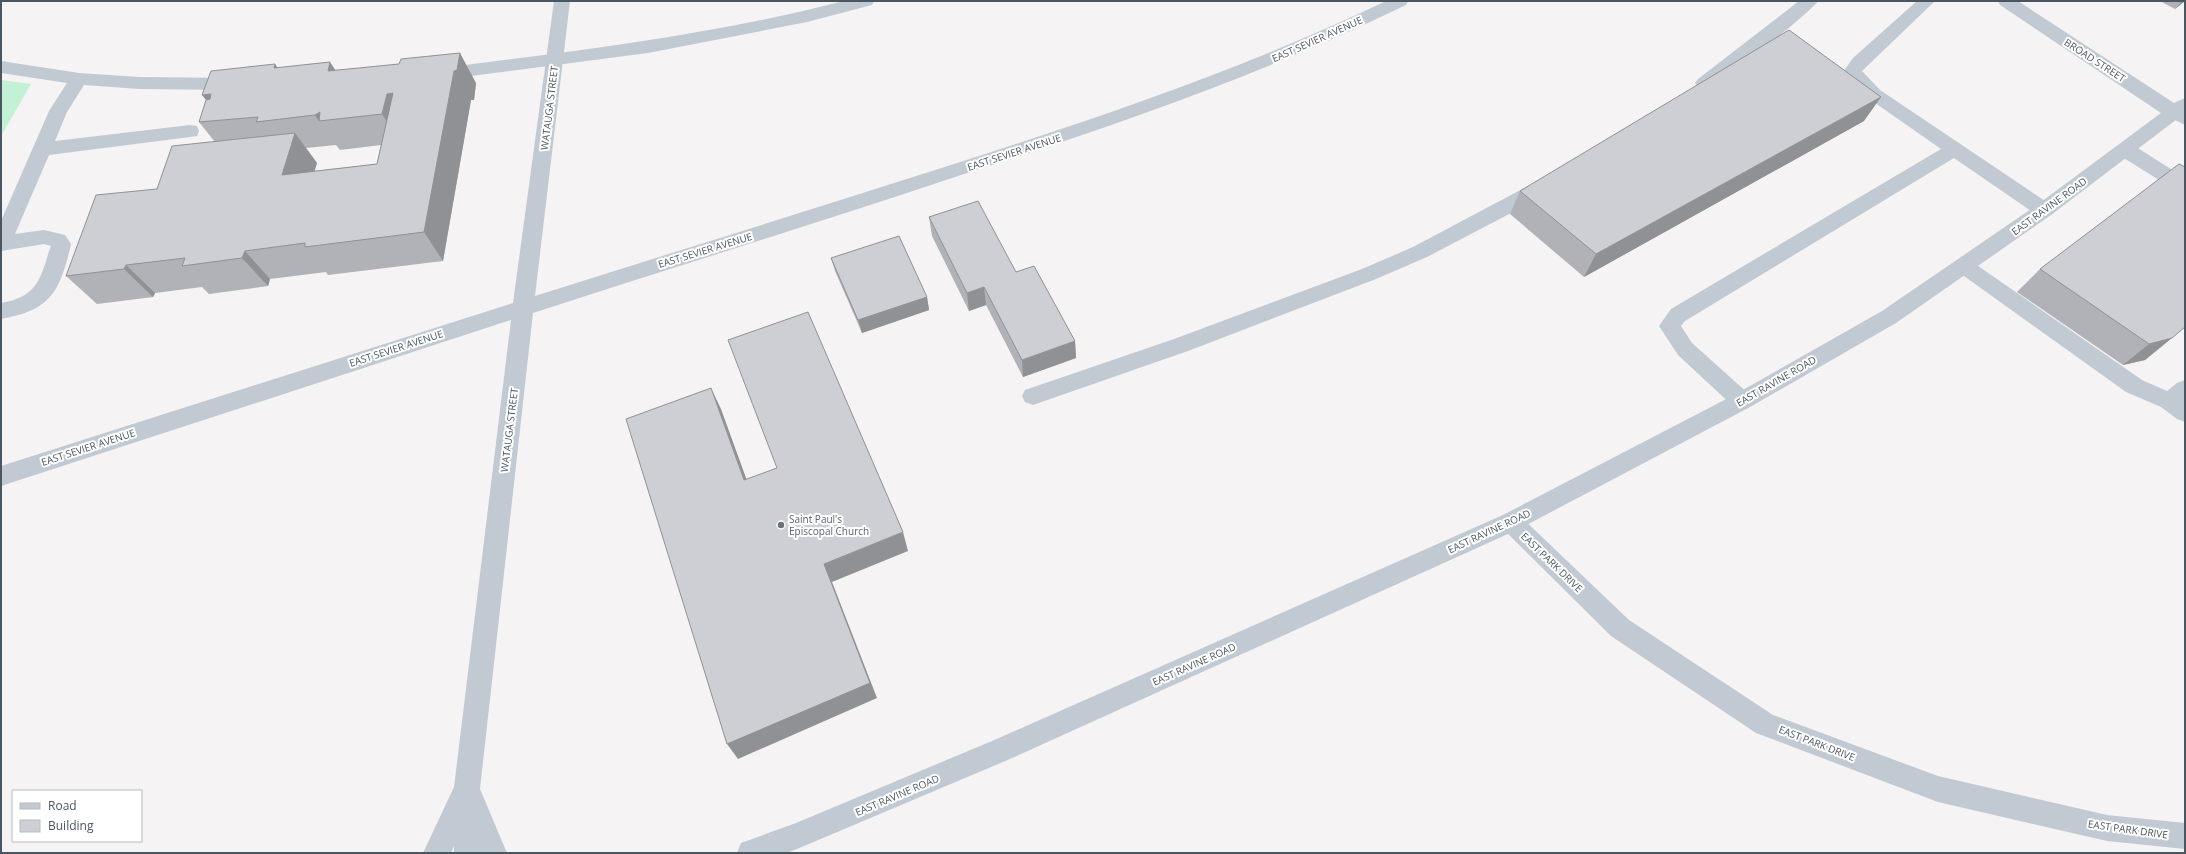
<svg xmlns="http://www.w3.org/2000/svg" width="2186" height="854" font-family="'Open Sans',sans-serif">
<rect width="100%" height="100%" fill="#f5f3f3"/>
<path fill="#c3f1d5" d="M1,80L31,84L1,136Z"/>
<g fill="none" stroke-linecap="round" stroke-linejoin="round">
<path fill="#c1cad2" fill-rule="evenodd" d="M844,1H874L872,5L807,22L648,53L440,80L434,78L431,74L434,70L440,68C576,51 712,35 844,1Z
M1799,1H1818C1811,12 1723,82 1710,88C1705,89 1702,89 1698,87L1695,83L1698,79Z
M1917,1H1935L1862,71L1880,90L2051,205L2054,210L2051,215L2044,217L2037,215L1954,158L1685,321L1681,326L1692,343L1750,395L1753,401L1750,407L1742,410L1734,407L1678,355L1659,326L1671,309L1941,149L1868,98L1843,72L1853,58Z
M1,61L79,73L139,77L236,78L242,80L245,84L242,88L236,90L139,89L84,85L67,112L55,141L190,125L197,126L199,131L197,136L190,137L49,155L15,234L44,230L65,235L71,244C60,292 51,310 1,319V303C35,297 40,282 49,251L51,246L44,244L1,251V221L49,111L67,83L1,73Z
M2126,143L2133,145L2185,178V194L2178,192L2119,155L2117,150L2119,145Z
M1541,179L1548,181L1551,186L1548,191L1513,212L1427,257L1376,279L1188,351L1033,405L1025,402L1022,396L1025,390L1174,339L1362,269L1413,247Z
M1964,258L1971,261L2142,380L2167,391L2177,383L2185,380V422L2177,419L2161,407L2126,392L1957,271L1954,266L1957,261Z"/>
<path fill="#c1cad2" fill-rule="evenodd" d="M2175,107L2185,111V125L2169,117L2166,113L2169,109Z
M1511,512L1519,515L1629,620L1773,715L1938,776L2107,815L2185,823V849L2107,841L1938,802L1756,733L1611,636L1503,529L1499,522L1503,515Z"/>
<path fill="#c1cad2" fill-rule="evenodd" d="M554,1H570L535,296C674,252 814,209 954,164C1101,117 1246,68 1386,1H1408L1406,5C1261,75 1111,127 958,176C817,223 675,267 533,313L480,789L507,853H454V846L451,853H423L454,787L511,320L1,486V466L513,303Z
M1998,1H2018L2174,103L2185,98V113L2051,215L1896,323L1750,407L1519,529L1010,759L797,849L787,853H737L741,843L796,823L992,741L1503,515L1734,395L1882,311L2037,205L2161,113L2000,5Z"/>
</g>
<path fill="#b0b2b7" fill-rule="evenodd" d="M2160,1H2185L2175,9Z
M278,68L336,70L476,83L474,100H471L443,261L328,275L326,272L270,279L268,286L209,294L202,287L155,293L153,297L97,304L66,276L157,189L215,142L199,122L206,100ZM336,145L340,150L381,145L377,164L314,171L317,163L306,148Z
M1864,121L1584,277L1510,214L1520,191Z
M929,217L1016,272L1075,341L1076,358L1023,377L986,305L969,311L932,236Z
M831,258L927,297L929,310L862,333L835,271Z
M2040,269L2185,327L2145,360L2123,365L2017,292Z"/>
<path fill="#909195" d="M2182,1H2185L2175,9Z
M460,53L476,83L474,100H471L443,261L424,232L454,71Z
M330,62L350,92L328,71Z
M275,64L297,94L274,68Z
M393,93L401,143L382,114L387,94Z
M211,94L222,120L202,95Z
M1881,97L1864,121L1584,277L1596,254Z
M320,112L319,121L315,115Z
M295,133L317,163L305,204L282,175Z
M245,251L270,279L268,286L242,258Z
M126,265L155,293L153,297L124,269Z
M984,287L986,305L969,311L967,293Z
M927,297L929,310L862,333L858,320Z
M2172,338L2145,360L2123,365L2149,344Z
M1075,341L1076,358L1023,377L1022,360Z
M711,388L721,409L754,500L744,480Z
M903,532L908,551L832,582L877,698L738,759L727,744L824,564Z"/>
<path fill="#cdcfd5" stroke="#909195" d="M1789,30L1881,97L1596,254L1520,191Z
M460,53L457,70L454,71L424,232L305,247V243L245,251L242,258L182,266L185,258L126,265L124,269L66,276L96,195L157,189L172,146L295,133L282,175L377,164L393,93L387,94L382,114L319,121L320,112L315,115L256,122L258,117L199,122L206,100L210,99L211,94L202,95L211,71L275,64L274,68L330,62L328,71L399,64L401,59Z
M2179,164L2185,167V327L2172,338L2149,344L2040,269Z
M978,201L1016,272L1034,266L1075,341L1022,360L984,287L967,293L929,217Z
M899,236L927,297L858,320L831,258Z
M808,312L903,532L824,564L870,683L727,744L626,419L711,388L744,480L777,468L728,340Z"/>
<circle fill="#6b7280" stroke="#fff" stroke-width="1.5" cx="781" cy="525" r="4"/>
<g text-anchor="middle" stroke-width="4" stroke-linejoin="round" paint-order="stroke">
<g font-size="10" fill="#4a5661" stroke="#fff">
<text transform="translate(1317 39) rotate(-24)" y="4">EAST SEVIER AVENUE</text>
<text transform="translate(2095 60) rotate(33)" y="4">BROAD STREET</text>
<text transform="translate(549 108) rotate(-83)" y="4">WATAUGA STREET</text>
<text transform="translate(1014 152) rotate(-18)" y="4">EAST SEVIER AVENUE</text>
<text transform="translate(2049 206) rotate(-36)" y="4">EAST RAVINE ROAD</text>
<text transform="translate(705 250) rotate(-17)" y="4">EAST SEVIER AVENUE</text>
<text transform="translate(396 348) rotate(-18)" y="4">EAST SEVIER AVENUE</text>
<text transform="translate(1776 381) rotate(-30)" y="4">EAST RAVINE ROAD</text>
<text transform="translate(509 430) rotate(-83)" y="4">WATAUGA STREET</text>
<text transform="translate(88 447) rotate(-18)" y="4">EAST SEVIER AVENUE</text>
<text transform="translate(1489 531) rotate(-25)" y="4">EAST RAVINE ROAD</text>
<text transform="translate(1552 562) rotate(44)" y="4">EAST PARK DRIVE</text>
<text transform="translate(1194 664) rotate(-24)" y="4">EAST RAVINE ROAD</text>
<text transform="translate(1817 743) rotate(21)" y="4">EAST PARK DRIVE</text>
<text transform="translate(897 795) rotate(-23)" y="4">EAST RAVINE ROAD</text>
<text transform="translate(2128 829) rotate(8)" y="4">EAST PARK DRIVE</text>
</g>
<g font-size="10" fill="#5b616d" stroke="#fff" text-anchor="start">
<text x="789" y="523">Saint Paul's<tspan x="789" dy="12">Episcopal Church</tspan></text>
</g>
</g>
<rect width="2186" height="854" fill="none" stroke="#4a5661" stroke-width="4"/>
<rect x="12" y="790" width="130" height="52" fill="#ffffff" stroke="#b7bbc0"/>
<rect x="20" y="803" width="20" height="6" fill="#c1cad2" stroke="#b7bbc0"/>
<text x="48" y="810" font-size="12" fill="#4a5661">Road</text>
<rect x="20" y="820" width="20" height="12" fill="#cdcfd5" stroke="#b7bbc0"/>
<text x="48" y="830" font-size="12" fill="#4a5661">Building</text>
</svg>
